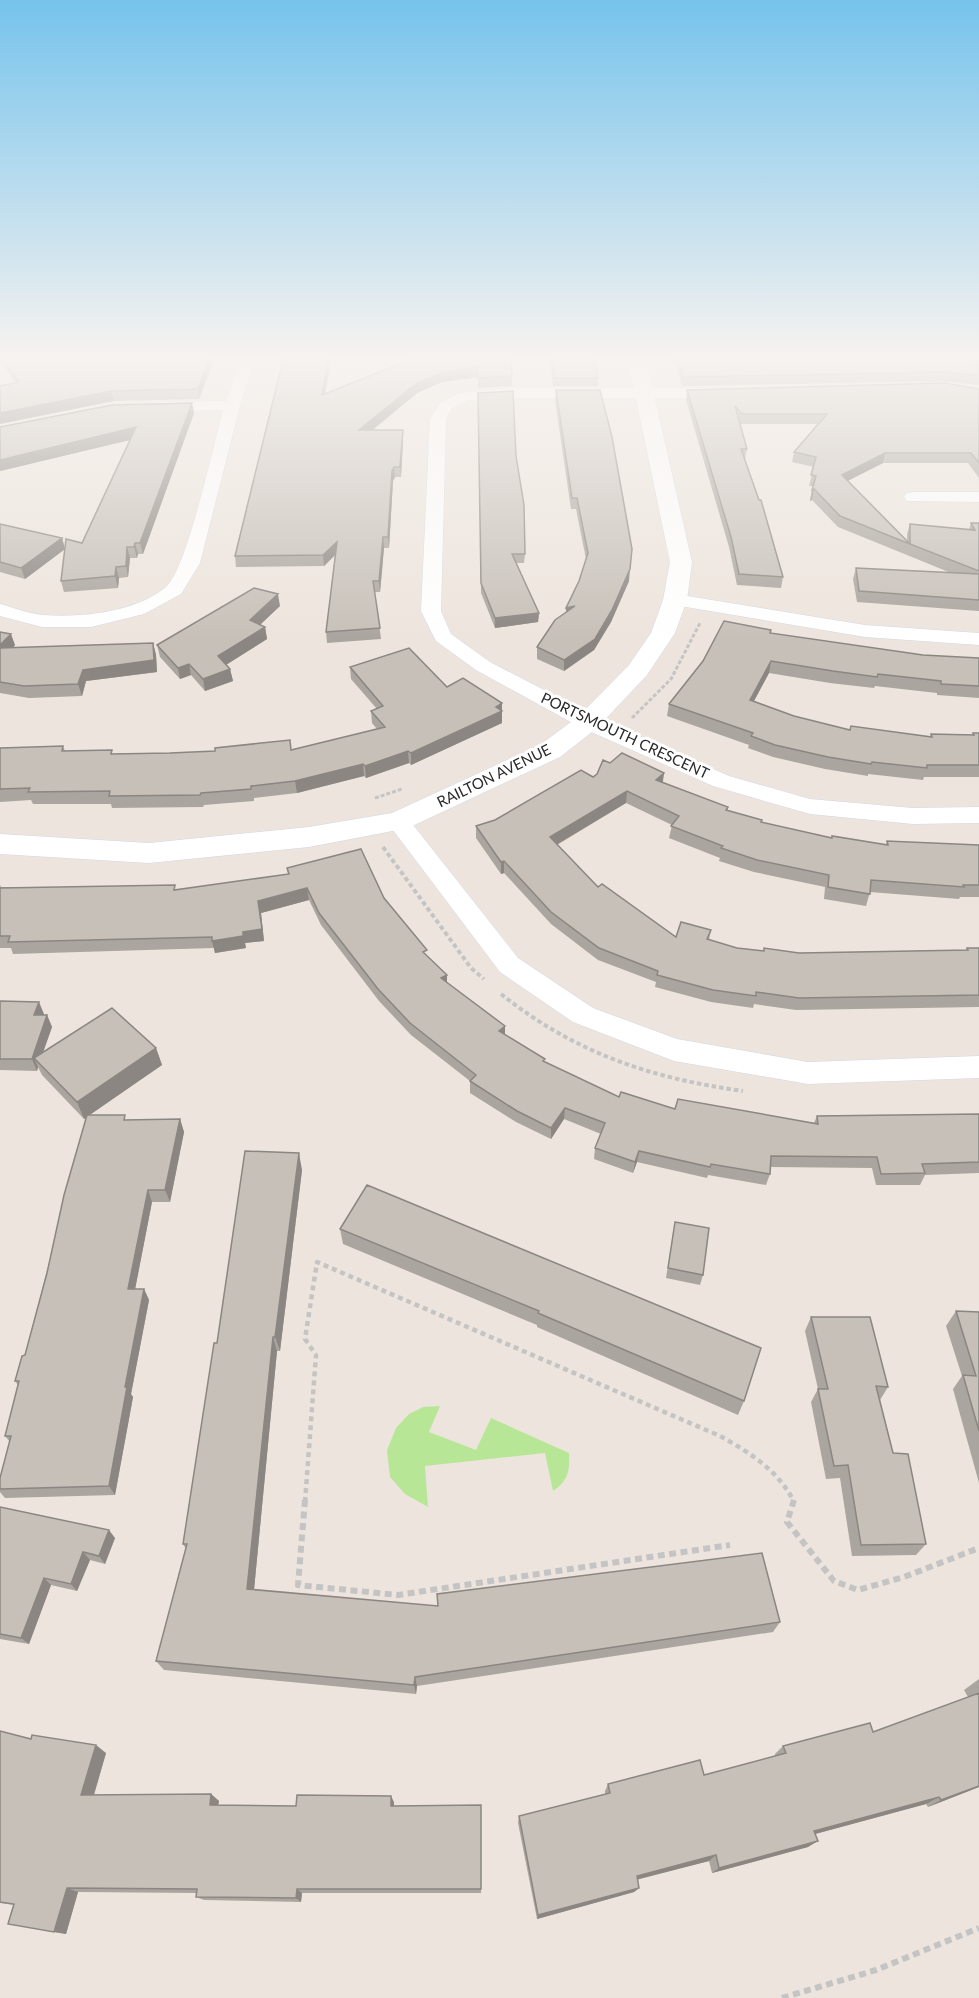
<svg xmlns="http://www.w3.org/2000/svg" width="979" height="1998" font-family="Lato,sans-serif">
<rect width="100%" height="100%" fill="#ede5dd"/>
<path fill="#b8e697" d="M440,1406L429,1432L476,1450L491,1418L569,1453C570,1471 568,1481 553,1491L545,1453L425,1466L428,1507L405,1494L390,1477L387,1450L396,1428L409,1414L423,1407Z"/>
<g fill="none" stroke-linecap="round" stroke-linejoin="round">
<defs>
<path id="street" d="M240,360H254L240,405L200,563L181,594L144,614L91,627H42L0,616V604C14,608 30,614 44,615C82,618 136,612 166,587C187,569 214,443 223,410L158,412L150,407L158,402L226,401Z
M513,388H722L730,393L722,398H513L468,400L451,409L446,419L441,611L451,634L490,662L596,717L729,776L810,799L913,808L979,807V823L913,824L810,814L713,786L580,727L476,670L436,641L421,611L430,419L440,403L460,393Z
M913,492H979V502L907,501L904,497L907,493Z
M675,594L865,625L979,633V645L865,637L668,604L665,600L668,596Z
M398,813L406,816L518,958L593,1008L677,1039L808,1062L979,1056V1078L808,1084L674,1061L573,1022L500,972L390,826L386,821L390,816Z"/>
<path id="secondary" d="M628,360H646L692,562L687,600L675,633L647,675L597,728L560,757L408,828L309,847L149,863L0,854V834L149,843L309,827L392,813L540,745L579,716L629,665L651,633L663,600L670,562Z"/>
</defs>
<use href="#street" stroke="#d2d7e4" stroke-width="1"/>
<use href="#secondary" stroke="#d2d7e4" stroke-width="1"/>
<path stroke="#c4c4c4" stroke-width="2" stroke-dasharray="3 1.5" stroke-linecap="butt" d="M924,381H946"/>
<path stroke="#c4c4c4" stroke-width="3" stroke-dasharray="4 2" stroke-linecap="butt" d="M632,718L671,679L700,623
M375,798L402,789"/>
<path stroke="#c4c4c4" stroke-width="4" stroke-dasharray="4.5 3" stroke-linecap="butt" d="M383,847L471,968L484,979
M501,994C575,1053 650,1078 743,1091"/>
<path stroke="#c4c4c4" stroke-width="4.5" stroke-dasharray="5 4" stroke-linecap="butt" d="M305,1502L316,1355L305,1339L317,1262L720,1436C749,1452 779,1471 794,1502"/>
<path stroke="#c4c4c4" stroke-width="6" stroke-dasharray="7 4.5" stroke-linecap="butt" d="M305,1500L298,1585L398,1595L730,1545
M794,1500L787,1522L834,1581L858,1590L904,1577L979,1548
M782,1998L876,1970L979,1928"/>
<use href="#street" fill="#fff" fill-rule="evenodd"/>
<use href="#secondary" fill="#fff" fill-rule="evenodd"/>
</g>
<path fill="#aaa59e" d="M3,360H214L199,399L114,401L16,383L5,369Z
M283,360H331L325,394L410,360L512,376V386L478,388V377L442,382L417,393L373,430H403V440L401,477H395L393,481L389,548H384L380,592H375L381,639L327,643L326,632L335,555L324,566L236,567L235,556Z
M550,360H595L598,378V386H553Z
M675,360H979V369H978L979,371V385L942,381L682,386Z
M979,389V478L968,463H883L848,481L907,541V534L910,524L969,530L971,523H979V611L857,602L853,579L856,568L951,573L907,555V553V555L838,527L812,500L810,501L813,486H809L814,467L792,462L794,452L818,424H741L739,423L747,449L745,460L783,577L781,588L737,585L729,547L686,400L687,390Z
M556,390L629,581L611,622L594,650L564,671L537,659V647L566,613L579,581L586,559L576,509H571L555,401Z
M478,393L516,456L525,554L524,563H516L539,613L538,622L495,628L481,593Z
M194,413L143,554H138L137,558H130L128,577L119,578L118,588L64,592L61,581L82,543L130,440L0,471V427Z
M0,524L62,538L65,549L25,579L0,572Z
M280,606L260,625L265,627L267,639L226,665L230,669L233,681L205,691L191,675L180,679L160,657L157,645Z
M771,630L770,633L923,655L979,658V698L937,695V693L875,686L874,688L830,683L769,673L754,701L794,716L850,730L930,737L931,734L972,735L973,733H979V777H924L923,780L868,774V776L825,769L773,757L748,748L749,745L667,716L669,704L703,661Z
M0,632L15,645L13,648L153,643L156,655L157,672L86,681L82,696L29,698L0,693Z
M350,667L447,687L502,703V723L411,765L409,763L366,778L364,776L297,793L254,798V801L204,805L203,807L112,808L111,804H33L31,800L0,802V748L63,746L65,751L112,754L170,753L292,750L377,729L372,723L371,711L377,709L351,679Z
M610,763L664,773L663,782L728,807V810L762,823L832,838L886,845L887,841L979,845V897H960L959,899L870,892L866,906L824,899L825,887L754,872L719,861L720,858L669,838L672,825L626,803L557,845L598,887L676,937L711,930L709,940L737,948L763,951L764,948L799,953L966,950L967,948H979V1007L796,1010L754,1004L753,1008L711,1002L655,987L656,982L598,960L551,924L504,873L501,874L476,838V826L495,820L593,777Z
M287,868L384,898L427,956L447,975V982L505,1035L545,1062L619,1097L675,1109L814,1123L817,1116L979,1114V1173L925,1175L920,1185H876L872,1168L770,1167V1174L766,1185L708,1175L707,1178L637,1162L633,1173L594,1159L595,1148L601,1134L564,1119L551,1139L516,1122L470,1093V1081L411,1035L379,1001L321,925L309,900L261,913L264,941L245,943L246,948L215,953L214,948L13,954L11,948H0V885L1,887L176,890L288,874Z
M0,1001L44,1014L43,1015H47L52,1027L43,1052L156,1048L162,1065L89,1115L127,1120L180,1119L184,1132L170,1202H152L135,1289H144L149,1300L131,1394L133,1397L115,1495L5,1498L0,1492V1478L10,1442L5,1436L18,1385L15,1381L25,1355L87,1117L84,1119L42,1075L38,1067L37,1071L0,1070Z
M302,1170L280,1351H277L254,1590L438,1606L780,1622L773,1632L417,1686L416,1694L164,1670L156,1661L186,1549L183,1544L217,1343Z
M367,1185L744,1401L738,1415L537,1327V1325L343,1244L340,1229Z
M675,1222L703,1275L700,1285L666,1278Z
M956,1311L979,1312V1483L953,1389L962,1376L946,1326Z
M811,1317L888,1387L880,1400L893,1453L926,1544L916,1555L852,1556L840,1478L826,1479L811,1402L818,1389L805,1331Z
M0,1507L115,1538L105,1564L90,1560L77,1591L51,1585L29,1644L0,1639Z
M979,1679V1787L928,1807L926,1804L815,1834L808,1847L712,1873L709,1861L637,1879L639,1888L634,1892L537,1919L518,1823L519,1816L605,1794V1791L608,1784L704,1775L775,1756V1754L783,1746L873,1732L968,1697L964,1690Z
M0,1731L31,1739L106,1753L94,1795L211,1794L219,1801L218,1805L296,1806L394,1802V1806L481,1805V1893H302L301,1902L204,1900L196,1897V1893L78,1892L66,1934L8,1924L14,1905L0,1903Z"/>
<path fill="#8b8681" d="M209,360H214L199,399L198,389Z
M328,360H331L323,405L322,395Z
M478,367V377L442,382L417,393L360,440L359,430L417,383L441,373Z
M111,391L114,401L0,424V413Z
M192,403L194,413L143,554L140,543Z
M136,427L138,438L0,471V460Z
M403,430V440L401,477L400,467Z
M885,453L883,463L839,485L842,475Z
M394,467L395,477L393,481L389,548L388,537L392,471Z
M814,489L812,500L810,501L812,490Z
M383,537L384,548L380,592L379,581Z
M62,538L65,549L25,579L21,568Z
M337,542L338,552L324,566L323,555Z
M135,543L138,554L137,558L134,547Z
M127,547L130,558L128,577L126,566Z
M116,567L119,578L118,588L115,576Z
M630,569L629,581L611,622L594,650L564,671V660Z
M278,594L280,606L252,632L250,620Z
M575,606L566,619V608Z
M539,613L538,622L495,628V618Z
M265,627L267,639L221,668L218,656Z
M11,634L15,645L1,660L0,645Z
M153,643L156,655L157,672L86,681L82,696L78,684L83,670Z
M771,661L769,673L748,712L750,700Z
M189,664L191,675L180,679L178,668Z
M230,669L233,681L205,691L203,679Z
M502,703V723L411,765V753Z
M408,751L409,763L366,778L365,766Z
M363,764L364,776L297,793L295,781Z
M664,773L662,785L656,780Z
M627,791L626,803L549,849L550,837Z
M504,861V873L501,874V862Z
M307,888L309,900L261,913L264,941L245,943L246,948L215,953L212,941L243,932L258,901Z
M447,975V987L441,978Z
M39,1002L44,1014L39,1027L34,1015Z
M47,1015L52,1027L39,1064L34,1058L38,1067L37,1071L32,1059Z
M505,1026V1038L499,1031Z
M156,1048L162,1065L84,1119L77,1102Z
M565,1108L564,1119L551,1139V1128Z
M180,1119L184,1132L170,1202L165,1190Z
M639,1151L637,1162L633,1173L635,1162Z
M299,1153L302,1170L280,1351L275,1337Z
M148,1190L152,1202L133,1300L128,1289Z
M144,1289L149,1300L131,1394L133,1397L115,1495L109,1486L125,1387Z
M273,1337L277,1351L253,1600L247,1589Z
M109,1530L115,1538L105,1564L99,1556Z
M83,1552L90,1560L77,1591L71,1584Z
M44,1578L51,1585L29,1644L21,1638Z
M415,1677L417,1686L416,1694L414,1685Z
M96,1745L106,1753L92,1801L81,1795Z
M979,1786V1787L928,1807L941,1800Z
M211,1794L219,1801L217,1811L210,1805Z
M391,1796L394,1802V1812L391,1806Z
M939,1797L926,1804L804,1837L814,1831Z
M818,1841L808,1847L712,1873L719,1868Z
M716,1855L709,1861L632,1881L637,1876Z
M67,1888L78,1892L66,1934L54,1932Z
M639,1888L634,1892L537,1919L538,1915Z
M297,1889L302,1893L301,1902L296,1898Z"/>
<path fill="#c6c0b8" stroke="#8b8681" stroke-width="1.5" d="M3,360H209L198,389L111,391L0,413V386L19,382Z
M283,360H328L322,395L410,360H511L512,376L478,378V367L441,373L417,383L359,430H403L400,467H394L392,471L388,537H383L379,581H373L380,628L326,632L337,542L323,555L235,556Z
M552,360H595L598,378H554Z
M678,360H973L979,371V375L944,372L683,377Z
M945,383L979,389V463L971,453H885L842,475L910,544L840,516L814,489L812,490L816,476L811,475L816,457L794,452L827,414H742L735,406L747,449H741L759,500H761L783,577L739,574L731,537L687,390Z
M556,390H600L612,437L632,549L630,569L612,610L595,639L564,660L537,647L555,620L575,606L566,608L579,581L588,553L577,498H572Z
M513,391L516,456L524,505L525,554H512L539,613L495,618L481,583L478,393Z
M192,403L140,543H135L134,547H127L126,566L116,567L115,576L61,581L66,539L82,543L136,427L0,460V427L112,405Z
M971,523H979V571L910,544V524L975,530Z
M0,524L62,538L21,568L0,562Z
M856,568L979,574V600L859,591Z
M254,588L278,594L250,620L265,627L218,656L230,669L203,679L189,664L178,668L157,645Z
M724,621L771,630L770,633L923,655L979,658V686L941,684V681L878,674L877,677L833,671L771,661L750,700L794,716L850,730L851,726L932,737L931,734L974,735L973,733H979V765H927V768L872,762L871,764L828,757L775,745L751,736L753,733L669,704L703,661Z
M0,632L11,634L0,645Z
M153,643L154,660L83,670L78,684L24,686L0,682V648Z
M409,648L447,687L463,678L502,703L496,707L502,711L411,753L408,751L365,766L363,764L295,781L251,786V789L201,793L200,795L109,796L110,791L28,792L30,788L0,789V748L63,746L62,751L112,750L111,754L170,753L215,751V748L290,740L291,750L385,727L371,711L383,706L350,667Z
M622,753L664,773L656,780L728,807L726,810L762,820L761,822L832,838V836L888,845L887,841L979,845V885H963L964,887L871,880L870,894L828,887L829,875L757,860L721,848L723,846L671,826L679,816L627,791L550,837L598,887L602,884L676,937L681,922L711,930L707,939L737,948L764,951V948L799,953L968,950L967,948H979V995L799,998L756,992V996L713,990L657,975L658,971L599,948L551,912L504,861L501,862L476,826L495,820L581,770L593,777L597,774L603,760L610,763Z
M361,849L384,898L427,950L423,952L447,975L441,978L505,1026L499,1031L545,1059L543,1061L619,1097L621,1092L675,1109L678,1099L818,1124L817,1116L979,1114V1162L922,1164L925,1173L881,1174L877,1157L771,1156L770,1174L711,1164L710,1167L639,1151L635,1162L595,1148L605,1123L565,1108L551,1128L517,1111L470,1081L476,1075L410,1023L378,989L319,913L307,888L258,901L262,929L243,932V936L212,941V937L8,942L10,936H0V888L175,885L174,890L289,874L287,868Z
M0,1001L39,1002L34,1015H47L32,1059H0Z
M112,1008L156,1048L77,1102L34,1058Z
M87,1115H125L124,1120L180,1119L165,1190H148L128,1289H144L125,1387H127L109,1486L0,1489V1478L11,1436H5L19,1381H15L22,1356L25,1355L47,1273L64,1195Z
M245,1151L299,1153L275,1337H273L247,1589L438,1606L437,1594L762,1553L780,1622L415,1677L414,1685L156,1661L187,1544H183L214,1343H217Z
M367,1185L761,1348L744,1401L538,1313L539,1311L340,1229Z
M675,1222L709,1228L703,1275L668,1268Z
M956,1311L979,1312V1431L963,1375L976,1376Z
M811,1317H870L888,1387L876,1386L893,1453L908,1454L926,1544L861,1545L848,1465L834,1466L818,1389H828Z
M0,1507L109,1530L99,1556L83,1552L71,1584L44,1578L21,1638L0,1634Z
M979,1693V1786L941,1800L939,1797L814,1831L818,1841L719,1868L716,1855L637,1876L639,1888L538,1915L519,1816L610,1793L608,1784L700,1760L704,1775L786,1753L783,1746L870,1723L873,1732Z
M0,1731L31,1739L32,1735L96,1745L81,1795L211,1794L210,1805L296,1806L297,1795L391,1796V1806L481,1805V1889H297L296,1898L196,1897L197,1889L67,1888L54,1932L8,1924L14,1904L0,1902Z"/>
<linearGradient id="sky" x2="0" y2="1"><stop stop-color="#76c3ec"/><stop offset="0.56" stop-color="#f7f3f0"/><stop offset="1" stop-color="#f7f3f0" stop-opacity="0"/></linearGradient>
<rect width="979" height="639" fill="url(#sky)"/>
<g text-anchor="middle" stroke-width="6" stroke-linejoin="round" paint-order="stroke">
<g font-size="15" fill="#2b2b2b" stroke="#fff">
<text transform="translate(625 736) rotate(25)" y="5">PORTSMOUTH CRESCENT</text>
<text transform="translate(494 776) rotate(-26)" y="5">RAILTON AVENUE</text>
</g>
</g>
</svg>
